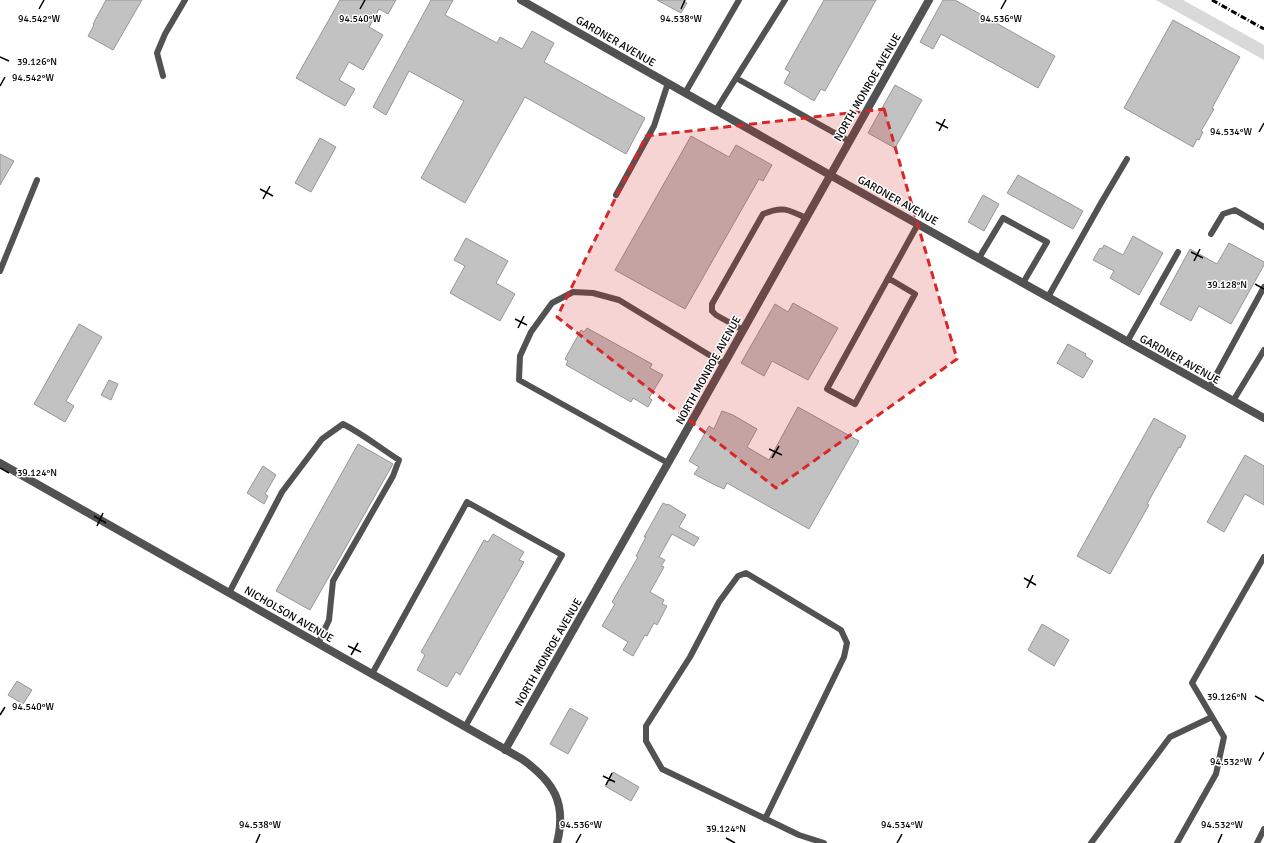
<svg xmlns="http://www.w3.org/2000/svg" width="1264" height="843" font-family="Signika,sans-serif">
<rect width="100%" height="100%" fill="#fff"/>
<path fill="#d9d9d9" d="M1156,0H1183L1264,45V60Z"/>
<path fill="#c2c2c2" stroke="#969696" d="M106,0H142L113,50L88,36L94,25L93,24Z
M340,0H396L388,14L379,9L369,27L383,35L363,70L349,62L339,80L355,89L345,106L296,78Z
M431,0H453L445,15L497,43L500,37L522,49L532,31L554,43L544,62L645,118L626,154L525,97L465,203L421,178L464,101L409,71L386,115L373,107Z
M657,0H682L687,3L681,13Z
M824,0H876L825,91L821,89L814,101L784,83L790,72L785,69Z
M943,0H955L1055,56L1038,88L941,34L933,49L920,42Z
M1173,20L1240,57L1212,108L1214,109L1201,131L1203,132L1199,140L1197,139L1193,147L1124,108Z
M895,85L922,100L895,148L868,133Z
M691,136L729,157L736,145L772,165L763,181L759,179L685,309L615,270Z
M320,138L336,147L311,192L295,183Z
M0,154L14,161L0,185Z
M1018,175L1083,211L1073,229L1007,193Z
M983,195L999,204L984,231L968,222Z
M1133,236L1163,253L1139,295L1110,278L1114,271L1093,260L1100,248L1102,249L1104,245L1123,255Z
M466,238L508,261L496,283L515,294L500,321L450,293L465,266L454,260Z
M1229,243L1264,262V265L1231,324L1199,306L1191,321L1160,304L1190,249L1217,264Z
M793,303L838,328L808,380L772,361L764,376L741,363L775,304L788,312Z
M79,324L102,337L66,401L74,406L65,422L34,404Z
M587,328L652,364L650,368L663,375L649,398L652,400L648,407L633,398L631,402L566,365L568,361L565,359L581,330L584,332Z
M1068,344L1086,354L1085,356L1093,361L1083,378L1057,363Z
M109,380L118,384L111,400L101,395Z
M798,407L859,441L809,529L727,483L724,489L715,485L694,474L699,467L689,461L709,426L714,429L722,411L733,415L757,429L747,447L769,460Z
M1154,418L1186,436L1180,448L1179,447L1147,504L1149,505L1110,574L1077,556Z
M358,444L393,464L310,610L276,591Z
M1245,455L1264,466V505L1245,494L1224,532L1207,522Z
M263,466L276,475L265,494L268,496L264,504L247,493Z
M663,503L667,505L668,504L686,515L679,527L699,538L694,546L672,534L659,557L665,560L661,566L664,567L650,592L664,600L662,604L667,606L657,625L654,623L647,636L645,635L633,656L623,650L628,642L602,626L615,604L612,602L638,557L636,556L646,537H644Z
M493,534L524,552L519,560L524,562L460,675L456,672L447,687L417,670L425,655L421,652L484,540L488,542Z
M1042,624L1069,640L1054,666L1028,650Z
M17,681L32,690L23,704L8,695Z
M570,708L588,718L568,754L550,744Z
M613,772L639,787L631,801L605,786Z"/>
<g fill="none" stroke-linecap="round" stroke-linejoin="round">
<path stroke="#525252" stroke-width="6" d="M163,76L157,53L165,34L185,0
M736,78L849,141
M685,93L739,0
M716,110L785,0
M616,195L654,126L668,83
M1211,234L1223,214L1235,210L1264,227
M979,258L1003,218L1047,242L1023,283
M0,271L37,180
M888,278L915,294L855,404L827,389L918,224
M1048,297L1101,203L1127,159
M743,330L716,315L712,311V304L763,214C782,206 788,209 806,218
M1127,342L1178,252
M1209,388L1264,287
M1233,401L1264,350
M668,463L519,380L520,356L531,332L552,303L573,292L593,293L619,300L724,364
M229,593L282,492L322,439L343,424C363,434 380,448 399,460L393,476L333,581L329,620L318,644
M372,674L467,502L562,555L465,727
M765,819L844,657L847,643L841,630L746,573L738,576L719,602L690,657L646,726V741L662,769L799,835L824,843
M1091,843L1170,737L1212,717
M1177,843L1216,774L1224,737L1192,683L1264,557
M1257,843L1264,829"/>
<path stroke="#525252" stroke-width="8" d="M0,463L522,759C554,782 567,803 557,843
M505,750L697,412L929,0"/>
<path stroke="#525252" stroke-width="8" d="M521,0L830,175L1264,418"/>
<path stroke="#000" stroke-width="3" stroke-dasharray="6 2 1 2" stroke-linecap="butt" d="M1212,0L1264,29"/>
</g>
<path fill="#d62828" fill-opacity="0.2" stroke="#d62828" stroke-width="3" stroke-dasharray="8 5" stroke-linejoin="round" d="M884,109L957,359L776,488L557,317L646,136Z"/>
<path fill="none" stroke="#000" stroke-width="1.5" d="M39,9L44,0M360,9L365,0M681,9L685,0M1001,9L1006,0M0,57L9,61M0,86L5,77M936,122L948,128M939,131L945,119M1259,132L1264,123M260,189L273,196M263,199L270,186M1191,252L1203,258M1194,261L1200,249M1255,284L1264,289M515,319L527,325M518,328L524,316M769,449L782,455M772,458L779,446M0,468L9,473M94,516L106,523M97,526L103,513M1024,578L1036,585M1027,588L1033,575M348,646L361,652M351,655L358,643M1255,696L1264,701M0,715L5,707M1259,761L1264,752M603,776L615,782M606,785L612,773M726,838L735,843M256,843L260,834M576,843L581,834M897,843L902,834M1218,843L1222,834"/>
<g text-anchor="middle" stroke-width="3" stroke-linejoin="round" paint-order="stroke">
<g font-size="11" fill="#000" stroke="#fff">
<text transform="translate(616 41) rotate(30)" y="4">GARDNER AVENUE</text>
<text transform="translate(867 87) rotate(-60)" y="4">NORTH MONROE AVENUE</text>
<text transform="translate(898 200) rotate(29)" y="4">GARDNER AVENUE</text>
<text transform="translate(1180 359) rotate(29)" y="4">GARDNER AVENUE</text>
<text transform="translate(708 370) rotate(-61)" y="4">NORTH MONROE AVENUE</text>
<text transform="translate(289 614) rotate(30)" y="4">NICHOLSON AVENUE</text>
<text transform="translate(548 652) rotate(-60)" y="4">NORTH MONROE AVENUE</text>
</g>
</g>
<g font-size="10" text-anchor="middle" fill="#000" stroke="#fff" stroke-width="3" stroke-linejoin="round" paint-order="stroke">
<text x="39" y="22">94.542°W</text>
<text x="360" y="22">94.540°W</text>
<text x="681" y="22">94.538°W</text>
<text x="1001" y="22">94.536°W</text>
<text x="37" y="65">39.126°N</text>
<text x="33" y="81">94.542°W</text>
<text x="1231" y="135">94.534°W</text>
<text x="1227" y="288">39.128°N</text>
<text x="37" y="476">39.124°N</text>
<text x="1227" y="700">39.126°N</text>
<text x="33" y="710">94.540°W</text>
<text x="1231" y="765">94.532°W</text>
<text x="260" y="828">94.538°W</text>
<text x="581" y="828">94.536°W</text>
<text x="902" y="828">94.534°W</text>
<text x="1222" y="828">94.532°W</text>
<text x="726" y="832">39.124°N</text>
</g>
</svg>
